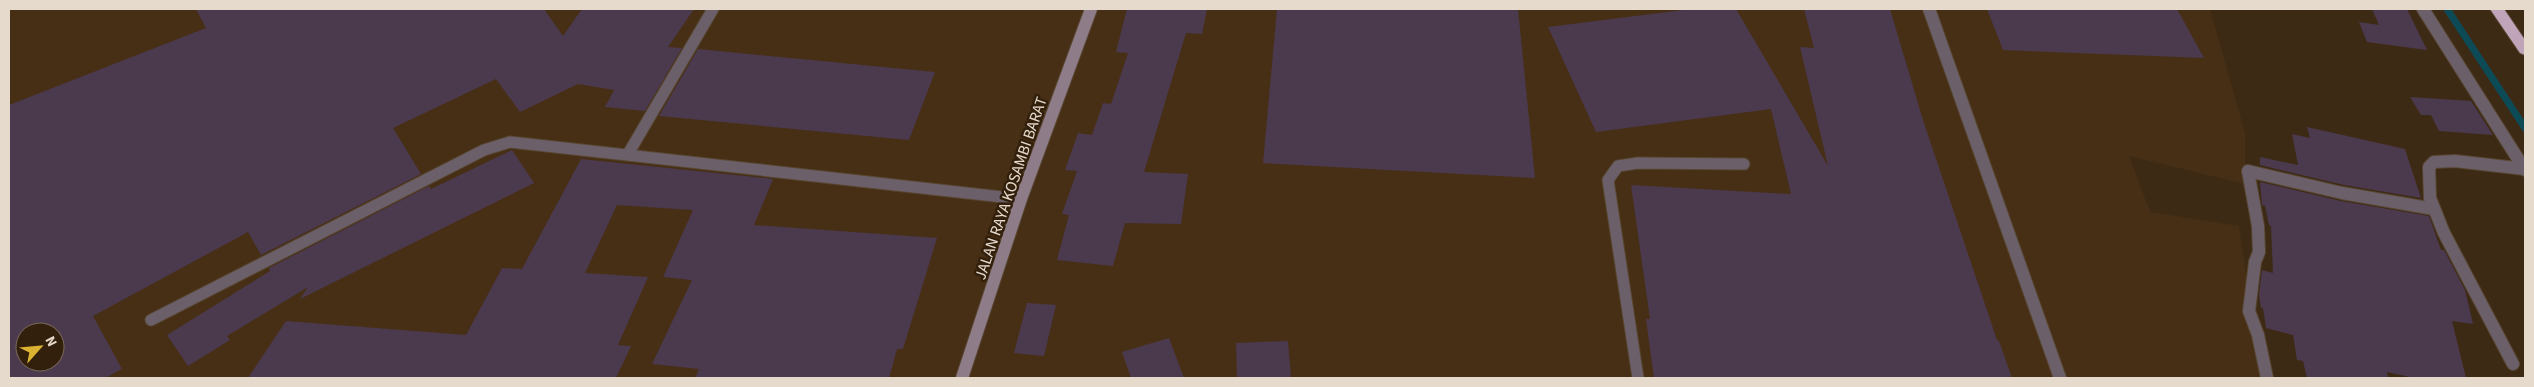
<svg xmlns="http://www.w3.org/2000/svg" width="2534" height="387" font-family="'Source Sans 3',sans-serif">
<rect width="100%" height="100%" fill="#3d2a15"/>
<path fill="#472f15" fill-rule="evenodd" d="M9,9H2210L2245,133V184L2129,156L2150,212L2239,226L2261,378H9ZM25,332H55V362H25Z"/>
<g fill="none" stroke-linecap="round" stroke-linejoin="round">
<path stroke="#0c4a56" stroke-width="7" d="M2447,9L2525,128"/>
</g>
<path fill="#4b394e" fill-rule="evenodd" d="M196,9H544L563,36L582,9H694L668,47L682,48L645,111L605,107L614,90L578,84L520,112L496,79L393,128L421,174L261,255L248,232L93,316L122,369L105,378H9V105L206,28ZM25,332H55V362H25Z
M1127,9H1207L1202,34L1186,33L1144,172L1188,174L1181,224L1125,223L1113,266L1057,260L1069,215L1062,214L1077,171L1065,170L1078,133L1092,135L1103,103L1111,104L1128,53L1116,52Z
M1277,9H1518L1535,178L1263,163Z
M1691,9H1736L1828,166L1800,47L1814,48L1804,9H1890L1923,120L1997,340L1999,341L2012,378H1654L1646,319H1650L1631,185L1791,194L1771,109L1596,132L1548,27Z
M1987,9H2177L2204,58L2003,50Z
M2372,9H2407L2427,50L2367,42L2359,22L2379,25Z
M698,49L935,72L909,140L659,116Z
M2410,97L2471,101L2493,135L2439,131L2431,115H2421Z
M2307,127L2405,149L2421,198L2344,185L2260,165V157L2298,165L2292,134L2310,138Z
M512,150L534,183L300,299L308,287L227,336L230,340L188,366L167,335L270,271L269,268L429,186L431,189Z
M581,159L773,179L754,225L937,238L903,349H897L889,378H695L699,369L652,364L692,280L663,277L693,210L617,205L585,273L648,277L618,345L631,346L616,378H248L286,321L466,335L502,268L522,269Z
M2260,182L2341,201L2429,216L2441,250H2444L2465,290L2473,324L2452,321L2466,378H2414L2387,372L2388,378H2307L2303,361L2297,360L2293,335L2266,328L2263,308H2261L2259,295L2262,270L2273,273L2271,226L2269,225L2265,206L2262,205Z
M1027,303L1056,305L1044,356L1014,353Z
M1169,338L1184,378H1131L1122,352Z
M1288,341L1291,378H1237L1236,343Z"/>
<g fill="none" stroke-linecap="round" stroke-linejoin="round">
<defs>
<path id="lane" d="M628,154L713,9
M151,320L484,150L510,142L1021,199
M1638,378L1608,180L1618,166L1638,163L1744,164"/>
<path id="street" d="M1929,9L2060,378
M2423,9L2525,170
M2513,364L2444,233L2430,198L2429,167L2434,162L2455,161L2525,169
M2267,378L2258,335L2249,311L2255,262L2259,252L2258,226L2248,171L2342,193L2434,209"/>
<path id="secondary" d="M962,378L1021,199L1091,9"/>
<path id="highway" d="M2490,9H2504L2525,40V55L2520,53Z"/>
</defs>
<use href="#lane" stroke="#584632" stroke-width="13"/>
<use href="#street" stroke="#584632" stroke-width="14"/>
<use href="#secondary" stroke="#584632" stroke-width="14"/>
<use href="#highway" stroke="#584632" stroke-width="2"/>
<use href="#lane" stroke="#6b6069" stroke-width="11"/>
<use href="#street" stroke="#6b6069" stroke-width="12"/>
<use href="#secondary" stroke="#8e7c89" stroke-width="12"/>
<use href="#highway" fill="#c0a4b9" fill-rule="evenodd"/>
</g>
<g text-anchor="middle" stroke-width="5" stroke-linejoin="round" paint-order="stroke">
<g font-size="16" fill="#e6dacd" stroke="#32200c">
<text transform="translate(1010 188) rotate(-71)" y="6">JALAN RAYA KOSAMBI BARAT</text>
</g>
</g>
<rect width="2534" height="387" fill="none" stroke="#e6dacd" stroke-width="20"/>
<g transform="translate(40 347) rotate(63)"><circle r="24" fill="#32200c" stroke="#7a6a59"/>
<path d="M0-4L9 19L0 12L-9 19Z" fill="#dcb233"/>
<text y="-8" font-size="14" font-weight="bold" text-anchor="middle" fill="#e6dacd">N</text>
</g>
</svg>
